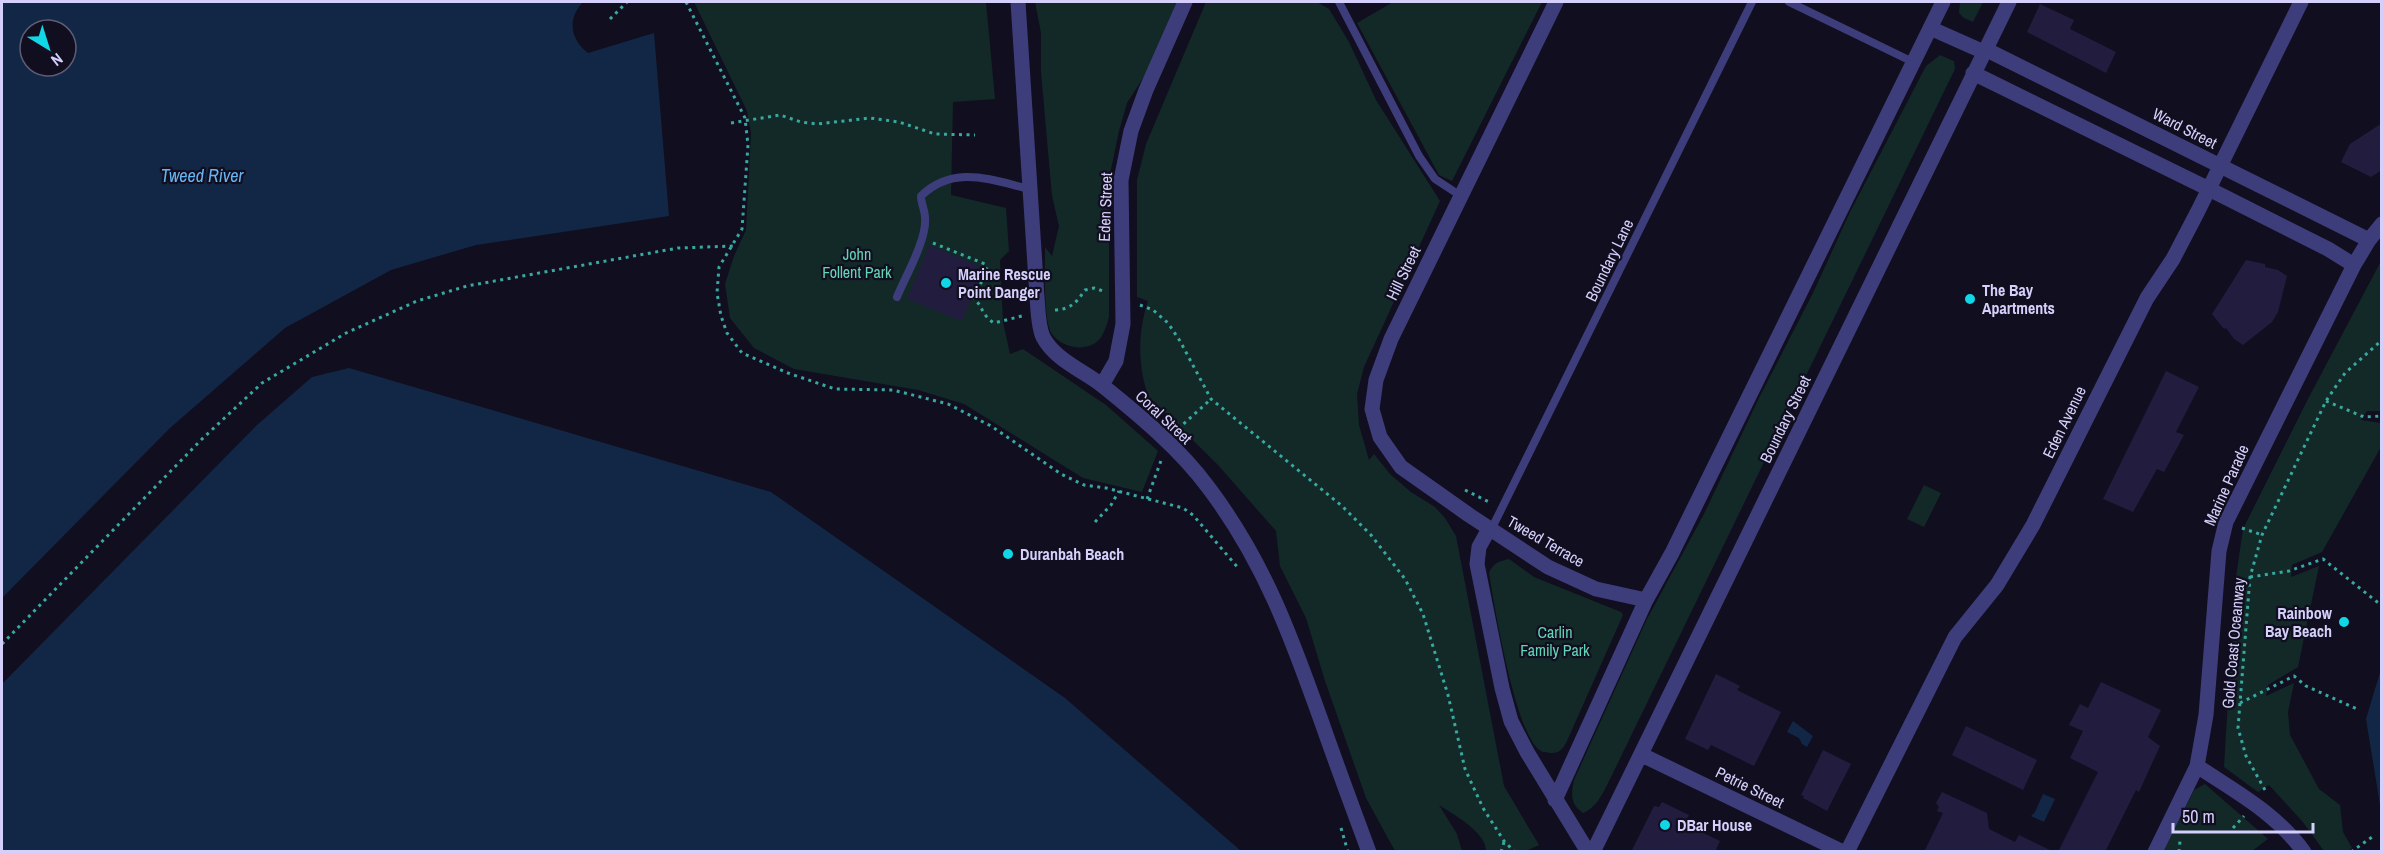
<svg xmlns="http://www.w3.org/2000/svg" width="2383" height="853" font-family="'Archivo Narrow',sans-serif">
<rect width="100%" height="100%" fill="#110e1f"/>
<path fill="#122928" d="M694,2H986L995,99L953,102L951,195L1006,208L1009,251L1000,260L1003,322L1010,354L1023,349L1106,405L1158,451L1142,492L1083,478L964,404L918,390L794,369L754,348L730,318L725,284L734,256L746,230L751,133L747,111Z
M1035,2H1177L1154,61L1127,103L1119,131L1109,179V317C1105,332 1101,344 1085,347C1074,349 1059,344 1052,334C1043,322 1045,264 1045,247L1052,256L1059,226L1052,196L1041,72V33Z
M1206,2H1317L1329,9L1349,42L1376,100L1440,201L1364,367L1357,394L1359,425L1369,460L1374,454L1390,474L1411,492L1435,507L1445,518L1456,536L1504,786L1539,845L1526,851H1486C1487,833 1453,814 1439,805L1457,834L1462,851H1395L1366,798L1325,681L1306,618L1280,566L1276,531L1218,465L1149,397C1137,368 1138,330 1148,301L1137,297V180L1146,144Z
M1393,2H1542L1452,181L1439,175L1357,23Z
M1960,2H1983L1973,22L1964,18L1959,13Z
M1940,55L1954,61L1955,69L1613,773C1606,786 1599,807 1583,813C1570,804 1571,794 1574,780L1647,619L1704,514L1759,398L1813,293L1850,212L1926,66Z
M2381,261V411H2367L2361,420L2381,423V447L2322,552L2292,565L2291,577L2319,566L2298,667L2268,685L2266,696L2294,683L2288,712L2290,735L2319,789L2340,805L2343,832L2352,848L2348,851H2324L2302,821L2269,785L2258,792L2224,767L2235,584L2243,529L2308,399Z
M1924,485L1941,493L1924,527L1907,519Z
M1509,559L1534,577L1621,612L1623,615L1567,741C1563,748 1560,754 1550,753C1547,752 1543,753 1541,751C1516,738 1494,604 1489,573C1493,563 1499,561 1509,559Z
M2205,784L2268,839L2252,851H2164L2194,790Z"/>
<path fill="#122745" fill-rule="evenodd" d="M2,2H583C567,19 570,39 588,53L654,33L669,216L476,245L391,270L285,328L170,428L2,598ZM30,30H66V66H30Z
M349,368L771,492L1065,698L1241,851H2V684L257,425L312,377Z
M2381,669V811L2366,719Z
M1793,721L1813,736L1807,747L1802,744L1799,738L1787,732Z
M2043,794L2055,799L2044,822L2031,816L2035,812Z"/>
<path fill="#221c3f" d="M2040,4L2074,20L2070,29L2116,52L2106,73L2027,32Z
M2382,123V170L2371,177L2341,162L2350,144Z
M929,245L984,268L962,321L907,299Z
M2246,260L2265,264V267L2278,270L2287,276L2278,312L2272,322L2243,345L2234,339L2226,328L2224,329L2212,314Z
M2166,371L2199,387L2176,432L2184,435L2164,472L2157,469L2133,512L2103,499Z
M1716,674L1740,686L1737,690L1781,712L1754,766L1711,745L1708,750L1685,739Z
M2101,682L2161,710L2148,737L2160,746L2139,792L2136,790L2105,852H2058L2098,772L2070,758L2083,731L2069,725L2080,704L2088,708Z
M1966,726L2037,760L2023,790L1952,755Z
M1823,750L1851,764L1827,811L1803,798L1804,796L1801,795Z
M1942,792L1987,813L1989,829L2015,842L2019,835L2054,852H1924L1943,813L1937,811L1939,807L1936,803Z
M1662,802L1689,815L1685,824L1720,841L1715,852H1631L1654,806L1659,807Z"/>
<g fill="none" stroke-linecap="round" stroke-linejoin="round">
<path stroke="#37a9a0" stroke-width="3" stroke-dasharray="3 4.5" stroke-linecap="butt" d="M686,2L745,118L748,145L742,229L719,267L717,293L721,316L727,333L742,353L788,373L835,389L893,390L948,404L991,426L1061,474L1084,485L1106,488L1183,508L1193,515L1239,569
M610,19L627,2
M731,123L780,115L801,122L817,124L870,118L899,122L935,134L975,135
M933,243L985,264L987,267L975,299
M972,297C983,305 981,315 994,323L1022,316
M1140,305L1153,310L1168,323L1180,341L1211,399L1342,506L1371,535L1405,579L1423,614L1448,695L1465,769L1483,808L1504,841L1515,852
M1055,310C1071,309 1076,303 1085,290L1094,288L1106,292
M2326,401L2364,417L2382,416
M1178,429L1211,399
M1465,490L1491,503
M1147,499L1162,458
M1095,522L1111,505L1119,491
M2242,528L2262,535
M2250,577L2289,571L2323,559L2381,605
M2,644L201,440L262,383L346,333L417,301L467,286L678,248L734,246
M2240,703L2294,676L2306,686L2357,709
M2265,790L2246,756L2238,728L2250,577L2262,535L2326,401L2345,373L2382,340
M1341,828L1348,852
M2233,828L2244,816
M1501,852L1504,842
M2179,852L2180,841
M2351,852L2372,837"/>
<path stroke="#3e3d7b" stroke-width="8" d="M1339,2L1419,156L1435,179L1461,196
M1789,2L1913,62
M897,297C905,277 927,240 925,218C925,210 921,204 921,196C954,164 991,180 1030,189
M1491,530L1752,2"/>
<path stroke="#3e3d7b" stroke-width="15" d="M1018,2L1037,297C1038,309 1038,326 1043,337C1055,360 1084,371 1103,386C1139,415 1180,449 1208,487C1264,561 1291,636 1322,723C1337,766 1353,809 1369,852
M1556,2L1391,339L1376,380L1372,409L1380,437L1401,467L1469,515L1548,567L1596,589L1646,600
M1930,28L1984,52
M1985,49L2369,240
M1973,73L2209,189L2328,249L2354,265
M1102,385L1116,361L1123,324L1121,180L1131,131L1146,90L1185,2
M1489,529L1479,547L1477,564L1502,688L1511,721L1527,752L1588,852
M1642,755L1843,852
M2197,766C2236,792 2276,813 2304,852
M1555,800L1646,600L1672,553L1943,2
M1593,852L2009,2
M1847,852L1955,637L1997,585L2033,525L2147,298L2173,259L2198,211L2301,2
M2155,852L2197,766L2206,715L2219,551L2226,522L2354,265L2369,240L2382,224"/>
</g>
<g fill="#11d6e6" stroke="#110e1f" stroke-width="2">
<circle cx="946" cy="283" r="6"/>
<circle cx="1970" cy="299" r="6"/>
<circle cx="1008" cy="554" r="6"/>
<circle cx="2344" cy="622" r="6"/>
<circle cx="1665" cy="825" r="6"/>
</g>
<g text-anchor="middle" stroke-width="4.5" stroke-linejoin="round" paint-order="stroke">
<g font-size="16" fill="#d4d0fb" stroke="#110e1f">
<text transform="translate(2185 128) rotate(27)" y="6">Ward Street</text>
<text transform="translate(1105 207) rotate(-88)" y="6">Eden Street</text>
<text transform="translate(1609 260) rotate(-64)" y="6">Boundary Lane</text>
<text transform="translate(1403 273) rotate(-64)" y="6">Hill Street</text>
<text transform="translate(1164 417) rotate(43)" y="6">Coral Street</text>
<text transform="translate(1785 419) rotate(-64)" y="6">Boundary Street</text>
<text transform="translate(2064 422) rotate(-64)" y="6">Eden Avenue</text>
<text transform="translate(2226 485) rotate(-66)" y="6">Marine Parade</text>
<text transform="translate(1546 541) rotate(30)" y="6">Tweed Terrace</text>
<text transform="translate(2233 643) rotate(-85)" y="6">Gold Coast Oceanway</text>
<text transform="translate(1750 787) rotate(26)" y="6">Petrie Street</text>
</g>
<g font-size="16" fill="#62d5b6" stroke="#110e1f">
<text x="857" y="260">John<tspan x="857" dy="18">Follent Park</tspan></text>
<text x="1555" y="638">Carlin<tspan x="1555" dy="18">Family Park</tspan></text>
</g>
<g font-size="16" font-weight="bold" fill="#d4d0fb" stroke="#110e1f" text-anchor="start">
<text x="958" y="280">Marine Rescue<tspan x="958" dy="18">Point Danger</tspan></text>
<text x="1982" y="296">The Bay<tspan x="1982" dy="18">Apartments</tspan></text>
<text x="1020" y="560">Duranbah Beach</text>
<text x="2332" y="619" text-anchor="end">Rainbow<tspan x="2332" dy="18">Bay Beach</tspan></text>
<text x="1677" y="831">DBar House</text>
</g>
<g font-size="18" font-style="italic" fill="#66b5f3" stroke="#110e1f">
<text x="202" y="182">Tweed River</text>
</g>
</g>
<rect width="2383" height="853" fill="none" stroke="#d4d0fb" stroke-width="6"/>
<g transform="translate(48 48) rotate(142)"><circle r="28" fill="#110e1f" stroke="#5f5c77" stroke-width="1.5"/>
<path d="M0-4.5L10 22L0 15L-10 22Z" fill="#11d6e6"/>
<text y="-9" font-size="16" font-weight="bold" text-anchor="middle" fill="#d4d0fb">N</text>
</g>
<path d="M2173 823v9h140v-9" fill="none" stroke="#d4d0fb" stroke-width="3"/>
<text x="2182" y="823" font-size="18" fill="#d4d0fb" stroke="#110e1f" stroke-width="4.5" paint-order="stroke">50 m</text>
</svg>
